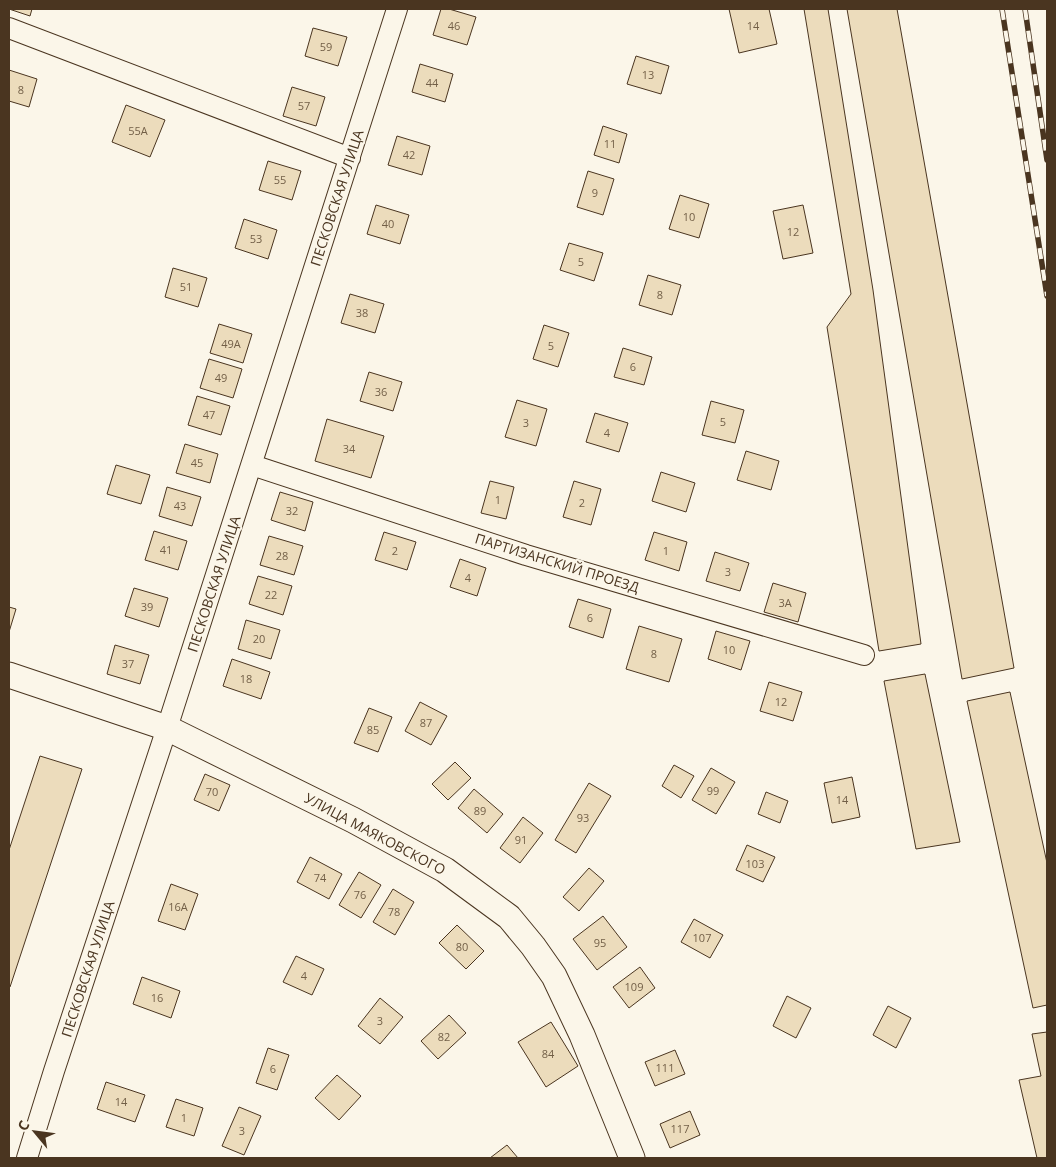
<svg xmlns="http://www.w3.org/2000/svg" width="1056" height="1167" font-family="'Open Sans',sans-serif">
<rect width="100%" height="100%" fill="#fbf6e9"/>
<path fill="#ecdcbc" stroke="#4a3520" d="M9,9H32L30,16Z
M441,9H449L476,17L467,45L433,35Z
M729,9H769L777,44L739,53Z
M804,9H828L873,290L921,644L879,651L827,327L851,294Z
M847,9H897L1014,668L962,679Z
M313,28L347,37L338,66L305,56Z
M636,56L669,66L661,94L627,84Z
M420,64L453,74L445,102L412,92Z
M9,70L37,79L29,107L9,101Z
M292,87L325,97L316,126L283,116Z
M126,105L165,120L150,157L112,142Z
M603,126L627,134L619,163L594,155Z
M397,136L430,146L422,175L388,165Z
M268,161L301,171L292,200L259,190Z
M588,171L614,179L603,215L577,207Z
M680,195L709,204L699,238L669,229Z
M376,205L409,215L400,244L367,234Z
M803,205L813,253L783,259L773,211Z
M244,219L277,230L268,259L235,248Z
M569,243L603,253L594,281L560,270Z
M173,268L207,278L198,307L165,297Z
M648,275L681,285L672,315L639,305Z
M350,294L384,304L375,333L341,323Z
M219,324L252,334L243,363L210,353Z
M544,325L569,333L558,367L533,359Z
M623,348L652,357L644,385L614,377Z
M209,359L242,369L233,398L200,388Z
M369,372L402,382L393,411L360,401Z
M197,396L230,406L221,435L188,425Z
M517,400L547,409L536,446L505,437Z
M711,401L744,410L735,443L702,435Z
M595,413L628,423L619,452L586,442Z
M327,419L384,436L371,478L315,461Z
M185,444L218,454L210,483L176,473Z
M746,451L779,461L771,490L737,480Z
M116,465L150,475L141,504L107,494Z
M661,472L695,483L686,512L652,501Z
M490,481L514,487L506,519L481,513Z
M574,481L601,489L591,525L563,517Z
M167,487L201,497L192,526L159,516Z
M280,492L313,502L305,531L271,520Z
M154,531L187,541L178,570L145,560Z
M384,532L416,542L407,570L375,560Z
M654,532L687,542L679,571L645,560Z
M269,536L303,546L294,575L260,565Z
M715,552L749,563L740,591L706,581Z
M460,559L486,568L477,596L450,587Z
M258,576L292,586L283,615L249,604Z
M773,583L806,593L798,622L764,612Z
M134,588L168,598L159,627L125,616Z
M578,599L611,609L603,638L569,627Z
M9,607L16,609L9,632Z
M246,620L280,630L271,659L238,649Z
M639,626L682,639L669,682L626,669Z
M716,631L750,641L741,670L708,659Z
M115,645L149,655L140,684L107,674Z
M232,659L270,672L261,699L223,686Z
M925,674L960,842L916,849L884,681Z
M769,682L802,692L793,721L760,711Z
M1010,692L1047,863V1005L1033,1008L967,701Z
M420,702L447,716L431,745L405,731Z
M369,708L392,717L378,752L354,743Z
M40,756L82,769L10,987H9V850Z
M455,762L471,778L448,800L432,784Z
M674,765L694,776L681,798L662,786Z
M711,768L735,782L716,814L692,800Z
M205,774L230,785L219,811L194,800Z
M852,777L860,817L832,823L824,783Z
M589,783L611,796L576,853L555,840Z
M474,789L503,814L487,833L458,808Z
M766,792L788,801L780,823L758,814Z
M523,817L543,833L520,863L500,848Z
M747,845L775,857L763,882L736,870Z
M310,857L342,874L329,899L297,882Z
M589,868L604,881L579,911L563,897Z
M359,872L381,885L361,918L339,905Z
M171,884L198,894L185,930L158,921Z
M393,889L414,902L395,935L373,922Z
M603,916L627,947L597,970L573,939Z
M694,919L723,935L710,958L681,942Z
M457,925L484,951L466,969L439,943Z
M296,956L324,969L312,995L283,982Z
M640,967L655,988L629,1008L613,987Z
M142,977L180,991L171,1018L133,1004Z
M787,996L811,1008L796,1038L773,1026Z
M380,998L403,1017L380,1044L358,1026Z
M888,1006L911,1018L896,1048L873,1035Z
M449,1015L466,1033L438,1059L421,1041Z
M551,1022L578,1066L546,1087L518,1042Z
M1047,1032V1158H1037L1019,1080L1041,1076L1032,1034Z
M268,1048L289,1055L277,1090L256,1083Z
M675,1050L685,1074L655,1086L645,1062Z
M337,1075L361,1096L339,1120L315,1098Z
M106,1082L145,1095L135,1122L97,1109Z
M176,1099L203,1108L194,1136L166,1127Z
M239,1107L261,1116L244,1155L222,1146Z
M690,1111L700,1135L670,1148L660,1124Z
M507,1145L518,1158H490Z"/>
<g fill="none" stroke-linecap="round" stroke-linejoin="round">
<defs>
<path id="minor" d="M9,28L350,158
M252,465L526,555L864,655
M27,1158L54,1071L167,728L397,9"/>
<path id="tertiary" d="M9,675L167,728L353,820L445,870L509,917L533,946L554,976L582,1035L632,1158"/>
</defs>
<use href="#minor" stroke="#4a3520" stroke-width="22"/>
<use href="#tertiary" stroke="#4a3520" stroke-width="27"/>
<use href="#minor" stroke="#fbf6e9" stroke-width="20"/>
<use href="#tertiary" stroke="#fbf6e9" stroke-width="25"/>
<defs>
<path id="rail" d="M1002,9L1047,296
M1025,9L1047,160"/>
</defs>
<use href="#rail" stroke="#4a3520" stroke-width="5.5"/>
<use href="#rail" stroke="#fbf6e9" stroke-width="4" stroke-dasharray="11" stroke-linecap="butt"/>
</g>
<g text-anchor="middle" stroke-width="4" stroke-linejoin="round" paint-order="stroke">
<g font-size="11" fill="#725f47">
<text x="454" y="30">46</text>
<text x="753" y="30">14</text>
<text x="326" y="51">59</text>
<text x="648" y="79">13</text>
<text x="432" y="87">44</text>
<text x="21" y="94">8</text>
<text x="304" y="110">57</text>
<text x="138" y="135">55А</text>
<text x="610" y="148">11</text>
<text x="409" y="159">42</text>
<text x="280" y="184">55</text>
<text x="595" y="197">9</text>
<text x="689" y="221">10</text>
<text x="388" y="228">40</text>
<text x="793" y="236">12</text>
<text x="256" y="243">53</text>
<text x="581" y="266">5</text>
<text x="186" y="291">51</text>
<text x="660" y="299">8</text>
<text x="362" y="317">38</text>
<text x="231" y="348">49А</text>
<text x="551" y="350">5</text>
<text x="633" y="371">6</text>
<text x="221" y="382">49</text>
<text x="381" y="396">36</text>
<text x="209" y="419">47</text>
<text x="723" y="426">5</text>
<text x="526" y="427">3</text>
<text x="607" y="437">4</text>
<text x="349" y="453">34</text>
<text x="197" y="467">45</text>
<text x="498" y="504">1</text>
<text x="582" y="507">2</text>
<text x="180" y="510">43</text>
<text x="292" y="515">32</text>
<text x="166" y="554">41</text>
<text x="395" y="555">2</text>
<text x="666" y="555">1</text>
<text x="282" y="560">28</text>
<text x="728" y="576">3</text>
<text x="468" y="582">4</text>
<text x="271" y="599">22</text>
<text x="785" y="607">3А</text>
<text x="147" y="611">39</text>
<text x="590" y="622">6</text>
<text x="259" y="643">20</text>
<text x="729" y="654">10</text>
<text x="654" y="658">8</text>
<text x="128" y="668">37</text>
<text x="246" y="683">18</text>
<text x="781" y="706">12</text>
<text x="426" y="727">87</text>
<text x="373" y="734">85</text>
<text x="713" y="795">99</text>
<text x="212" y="796">70</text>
<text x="842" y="804">14</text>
<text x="480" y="815">89</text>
<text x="583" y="822">93</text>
<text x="521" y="844">91</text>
<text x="755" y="868">103</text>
<text x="320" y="882">74</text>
<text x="360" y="899">76</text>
<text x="178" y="911">16А</text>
<text x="394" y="916">78</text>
<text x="702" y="942">107</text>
<text x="600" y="947">95</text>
<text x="462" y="951">80</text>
<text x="304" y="980">4</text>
<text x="634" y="991">109</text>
<text x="157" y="1002">16</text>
<text x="380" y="1025">3</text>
<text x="444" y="1041">82</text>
<text x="548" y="1058">84</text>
<text x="665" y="1072">111</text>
<text x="273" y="1073">6</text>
<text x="121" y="1106">14</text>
<text x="184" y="1122">1</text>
<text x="680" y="1133">117</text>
<text x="242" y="1135">3</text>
</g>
<g font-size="14" fill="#4a3520" stroke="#fbf6e9">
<text transform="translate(337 198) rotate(-72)" y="5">ПЕСКОВСКАЯ УЛИЦА</text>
<text transform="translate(557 563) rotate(17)" y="5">ПАРТИЗАНСКИЙ ПРОЕЗД</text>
<text transform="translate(214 584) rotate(-72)" y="5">ПЕСКОВСКАЯ УЛИЦА</text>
<text transform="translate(375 834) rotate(28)" y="5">УЛИЦА МАЯКОВСКОГО</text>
<text transform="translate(88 969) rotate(-72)" y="5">ПЕСКОВСКАЯ УЛИЦА</text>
</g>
</g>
<rect width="1056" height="1167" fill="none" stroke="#4a3520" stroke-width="20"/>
<g transform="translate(35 1132) rotate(299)" stroke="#fbf6e9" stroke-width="4" paint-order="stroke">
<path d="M0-4L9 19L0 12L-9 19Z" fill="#4a3520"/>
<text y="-8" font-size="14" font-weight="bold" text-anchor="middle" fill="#4a3520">С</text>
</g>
</svg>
